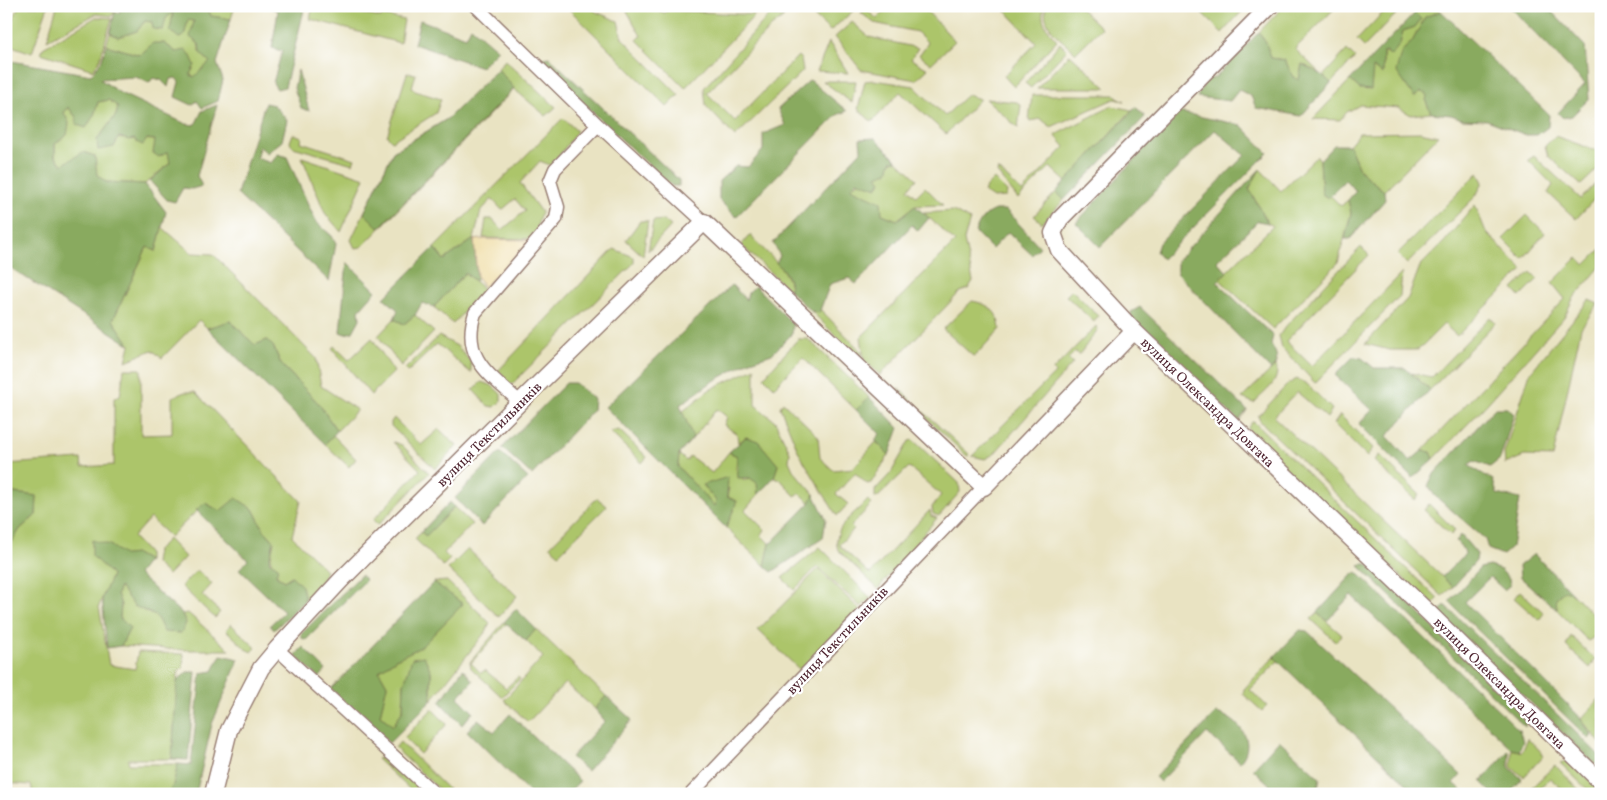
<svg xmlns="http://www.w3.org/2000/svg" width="1607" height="800" font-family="Vollkorn,serif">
<rect width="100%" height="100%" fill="#fff"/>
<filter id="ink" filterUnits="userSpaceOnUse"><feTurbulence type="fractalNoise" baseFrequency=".02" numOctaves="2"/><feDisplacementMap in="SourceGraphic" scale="10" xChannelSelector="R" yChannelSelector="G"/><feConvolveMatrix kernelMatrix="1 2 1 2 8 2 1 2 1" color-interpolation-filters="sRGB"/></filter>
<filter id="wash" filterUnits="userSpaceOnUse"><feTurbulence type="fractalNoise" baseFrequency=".0096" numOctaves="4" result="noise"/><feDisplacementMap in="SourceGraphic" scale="20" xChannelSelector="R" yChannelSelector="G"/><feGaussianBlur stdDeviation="1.12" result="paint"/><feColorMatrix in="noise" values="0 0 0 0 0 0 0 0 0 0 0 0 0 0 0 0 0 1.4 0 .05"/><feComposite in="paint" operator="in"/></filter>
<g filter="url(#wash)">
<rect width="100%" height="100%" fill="#e9e3c2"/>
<path fill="#acc56a" stroke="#7b724a" d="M19,6H48L32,53L6,44V33Z
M57,6H94L115,12L112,16L96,14L47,40Z
M207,6H235L231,19L210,16Z
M313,6H361V13L381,18L382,15L404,20L400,43L310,19Z
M566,6H590L596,12L618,21L622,38L679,95L667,107Z
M632,6H646L665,13L668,10L755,15L685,88L637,40L641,36L627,11Z
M804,6H859L830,31Z
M889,6H922L955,41L931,64L919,55L928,43L917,32L874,23L861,13L865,8L877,19Z
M1001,6H1044C1040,22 1047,29 1057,40L1014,87L1004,76L1036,43Z
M1046,6H1078L1101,28L1076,53C1062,39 1041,28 1046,6Z
M1195,6H1247L1222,33Z
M1284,6H1337L1295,49L1321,74L1302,64L1299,80L1293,77L1285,60L1271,58L1266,43L1259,32Z
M1389,6H1404L1364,47L1357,40Z
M1422,6H1436L1441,11L1425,17L1412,42L1402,51L1403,78L1406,86L1428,94L1426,102L1431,113L1411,115L1399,108L1360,105L1347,112L1340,120L1313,119L1350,80L1360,89L1371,78L1373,68L1383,73V51L1391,55L1400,44L1403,31L1415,27L1421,19L1415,13Z
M174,13L179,38L184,36L188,19L194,21L200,53L210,62L195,77L190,75L176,52L164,43L140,55L106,45L110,33L118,37L137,31L145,21L152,22Z
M769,15L784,17L771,27L707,93L735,121L798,56L801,59L803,71L735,137L706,106L704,88Z
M96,17L112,18L100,59L93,70L41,53L43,48Z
M852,22L869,37L918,48L911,59L928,69L916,80L861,70L835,37Z
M829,42L848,73L817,71Z
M1060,43L1067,50L1031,88L1025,83Z
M1347,50L1355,58L1331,83L1323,76Z
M1070,54L1107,88H1037Z
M505,60L556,107L546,116L514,89L362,247L355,248L351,240L393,152L447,119L484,85Z
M407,73L416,74L412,87L415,91L441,99L436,113L392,141L387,136Z
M874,80L914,86L945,116L967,95L980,99L946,134L900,92L872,122L858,109L865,81Z
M823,81H856L852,103Z
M1032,95H1114L1125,101L1114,99L1051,127L1041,119L1029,121Z
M986,99L1017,102L1021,105L1018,128Z
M109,100L118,107L116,115L97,140C117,137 135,139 155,140L169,152L170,163L145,184L106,182L97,175L63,165L55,156V144L68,123L64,113L67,106L76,117L77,125L94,115L98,102Z
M1112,106L1132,110L1066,182L1050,167L1018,199L997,173L998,169L1022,192L1065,147L1055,135Z
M563,118L577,131L552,166L540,161L520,183L541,212L534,239L483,238L486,219H492L502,230L525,211L515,199L502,210L492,199L481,211L474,239L444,260L434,248Z
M1420,132L1438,136L1384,191L1360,171L1349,145L1359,133Z
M293,134L302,137L301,142L355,159L353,164L293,147L290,142Z
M1555,136L1601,152V166L1581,185L1548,156L1545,146Z
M1317,156L1320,160L1322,194L1328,198L1330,195L1341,206L1348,200L1351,213L1338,263L1273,329L1219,279L1273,226L1268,223L1249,189L1260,169L1281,191Z
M1534,156L1581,199L1601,178V192L1576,219L1548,193L1553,185L1528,160Z
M302,157L365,178L341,232L325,213Z
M897,160L917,179L908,189L916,196L925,187L943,205L915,206L897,220L882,214L851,188C859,179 867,181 877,175C884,170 887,161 897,160Z
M1478,173L1483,182L1476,196L1407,264L1397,254Z
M994,179L1007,192L1006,197L993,198L984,192L986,187Z
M1056,192L1064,200L1042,223L1034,216Z
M1475,205L1486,232L1523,270L1457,336L1444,324L1418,350H1390L1365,344L1408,298L1420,266L1445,241Z
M953,211L970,220L964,240L973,281L968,289L960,292L880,375L864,360L861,337L955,242L924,213Z
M1527,215L1545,233L1523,259L1503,239Z
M664,220L671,226L648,251L653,221Z
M640,221H648L643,256L626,240Z
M162,227L192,253L213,254L316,358L321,386L357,410L337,431L319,404L281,364L273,346L267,340L255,345L230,321L207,328L199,320L162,358L152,350L126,361L130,345L113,320L147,247L156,251Z
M750,235C763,251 791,270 790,291L741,245Z
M1361,247L1369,255L1286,341L1312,366L1402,273L1400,296L1315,383L1282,348L1279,336L1285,327Z
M614,249L634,257V263L510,386L496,373Z
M1601,249V266L1573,299L1564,317L1487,404L1434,459L1431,452L1422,451L1565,299L1552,283L1577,258L1585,265Z
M1531,272L1538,279L1520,297L1513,289Z
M465,273L484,289L453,324L434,307Z
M1072,290L1098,316L1094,322L1066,296Z
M1589,300L1598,304L1581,328L1553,457L1524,456L1505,464L1504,453L1530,373Z
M972,301C989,304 998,311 1000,329L974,357L943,329Z
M820,309L861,351L862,354L859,359L811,311L819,313Z
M415,315L434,332L401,366L378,336L394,319L404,324Z
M1490,317L1495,323L1430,390L1411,373L1432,377Z
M1096,326L1098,329L1079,355L1075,352L1068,359L1073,363L994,454L985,459L972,456L1055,373L1053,370Z
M439,336L457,346L471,362V373L437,344L408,372L405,369Z
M372,338L394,372L371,395L332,348L334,346L349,360Z
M798,339H808L869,397L856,410L803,358L774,387L764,377Z
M1276,365C1281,382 1265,391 1254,403L1242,398Z
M755,368V405L775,421L790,452L789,461L793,470L814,494L810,503L800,493L795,496L780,479L774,477L778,465L746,437L738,443L737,434L724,425L727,417L717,409L693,438L682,412L709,390Z
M124,369H141V435L172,434V397L185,392H195L301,501L292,536L326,570L323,579L305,600L302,586L292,576L284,581C267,568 270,560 274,541L264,530L253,509L220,511L205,503L170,537L150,518L133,537L148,553V561L136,554L124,556L110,545L93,556L112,575L99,606L109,665L135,669L138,652L184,654L183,668L178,671L172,759H128L129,764H178L173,785L168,794H33L31,785L6,783V552L20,529L36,515L37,496L6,492V464L81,459L82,467L114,465V398L120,396Z
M1297,379L1307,384L1332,409L1327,418L1297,392L1274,417L1453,587L1442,596L1260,421L1258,416L1288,384Z
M481,382L491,385L501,394V401L495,407L488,406L473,390Z
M898,388L970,455L967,456L896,390Z
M783,402L818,436L820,458L833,470L853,468L876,442L889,455L871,483L867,484L855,473L836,494L848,504L837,516L799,453L780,407Z
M1340,415L1373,448L1367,457L1334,424Z
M394,418L421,445L439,429L457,446L435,469L391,426V422Z
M1253,421L1438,599L1432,605L1249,434L1248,427Z
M619,430L647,457L642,463L610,432Z
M333,435L356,459L349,467L325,444Z
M913,440L959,483L960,492L939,516L933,514L932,507L941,495L909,467L878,497L875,498V490L891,473L909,441Z
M393,442L402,445L429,473L378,525L373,520L420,470Z
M729,452L737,456L736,469L744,480L750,478L758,483V495L745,510L765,530L761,535L770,544L765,566L726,528L737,501L727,497L729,488L714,506L678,467L679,454L686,461L690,456L712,473Z
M1379,455L1419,494L1415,500L1374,461Z
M597,498L607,506L559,554L550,546Z
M868,500L872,504L851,526L854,529L839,545L870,574L930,510L931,516L937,518L878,589L838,550C831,528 854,514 868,500Z
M1429,504L1455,530L1451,535L1424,510Z
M454,507L472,524L444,553L450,559L443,566L415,539L421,532L426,536Z
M168,539L185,557L168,575L155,563L157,550Z
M820,547L871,598L861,607L817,567L794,590L782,578Z
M468,549L517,596L499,617L448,569Z
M818,569L860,610L801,671L758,630Z
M197,570L212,584L202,595L220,612L215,618L181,586Z
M447,581L490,623L487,630L431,701V671L404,684L403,710L393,726L380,715L387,685L379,671L396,659L421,646L462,605L434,582Z
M120,587C141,616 153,616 186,623L182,614L188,613L230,650H184L121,646L130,628L120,618L121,605L117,594Z
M1520,591L1544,613L1539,620L1514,598Z
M1564,591L1573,594L1601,623V633L1588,641L1557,610L1556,598Z
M1317,613L1342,635L1336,642L1311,619Z
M504,622L506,624L471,663L481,673L485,670L506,688L518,677L520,679L502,697L471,668L470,662Z
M231,624L256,648L252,652L247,650L226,630Z
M536,629L606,696L595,709L565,683L528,722L504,700L543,657L526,641Z
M1571,636L1595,659L1590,668L1566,646Z
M1274,657L1278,661L1250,690L1267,706L1262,711L1243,694L1244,689Z
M1601,697L1598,708L1601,712V744L1581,719Z
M432,709L447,724L420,754L404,738Z
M1528,738L1544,755L1524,777L1511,767L1512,749L1522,752Z
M400,742L452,793L444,794L395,748Z
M385,756L426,794H415L377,759Z
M1566,761L1576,766L1601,791V794H1592L1560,763Z
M1555,765L1583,794H1567L1550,778L1534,794H1525Z"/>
<path fill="#89aa5e" stroke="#6a6444" d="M121,6H207L211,16L231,19L217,63L223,80L218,101L202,108L197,101L192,105L175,97L179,82L176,78L170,79L168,87L161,80L153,78L149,83L136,77L100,79L120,93L186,124L195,125L202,111L217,105L197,176L202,186L192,189L183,188L175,202L167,200L150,181L170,163L168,152L159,157L153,153L155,140L147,139L143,145L136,142L135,139L129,140L119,137L114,147L98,150L97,140L116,115L118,107L109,100L98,102L94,115L86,128L77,125L76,117L68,107L64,113L69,123L67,135L55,144V156L62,165L83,152L95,156L97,175L106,182L145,184L166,212L156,251L147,247L113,320L130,345L6,265V60L91,75L102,60L106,45L140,55L153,43H164L176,52L185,50L190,54L195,65L190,75L194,77L210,62L200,53L199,44L190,37L194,21L188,20L184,36L179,38L170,31L173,13L166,18L163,30L153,29L152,22L145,21L137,31L118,37L110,33L115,12L119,13Z
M305,6L285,87L277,89L273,83L282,51L272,48L278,11L268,6Z
M1509,6H1546L1585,46L1589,99L1572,116L1563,118L1558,113L1585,84Z
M1441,11L1549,115L1548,127L1537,135H1526L1487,120L1462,119L1451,115L1431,113L1426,102L1427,94L1421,92L1414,97L1396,71L1402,51L1412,42L1425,17Z
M1415,13L1421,19L1415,27L1403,31L1400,44L1391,56L1386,51L1383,52V74L1373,68L1371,90L1360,89L1350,80Z
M420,20L466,37L471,27L498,50L481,67L414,44Z
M1259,32L1266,43L1271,58L1285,60L1293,77L1299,80L1302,64L1321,74L1331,83L1301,116L1256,108L1251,96L1239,90L1230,101L1197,97L1206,79L1215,78Z
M549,57L679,180V186H672L541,65L543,58Z
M498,69L514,88L379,228L364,213L393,152L447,119Z
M298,70L309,111L301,108L294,88Z
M810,80L847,111L837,115L736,217L719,200V181L736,166L748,167L763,150V134L785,125L778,109Z
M265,103L274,105L287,120L282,141L267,153L259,146L257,158L271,163L278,154L287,157L316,222L332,236L336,244L329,281L237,194Z
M1136,107L1145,117L1064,200L1056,192Z
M1178,112L1241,125L1268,153L1162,259L1156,252L1159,243L1245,155L1215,130L1100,247L1076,223Z
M875,138L897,160L891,161L888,172L877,176L881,181L877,188L857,181L851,188L881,202L882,214L897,220L915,206L929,218L918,231L912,225L856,284L849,278L830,284L819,313L811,311L790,291C790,278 785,271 776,263L780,256L773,243L861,151L860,139Z
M1334,145H1349L1360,171L1384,191L1385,200L1350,239H1345L1351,213L1348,200L1356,191L1345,180L1328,198L1322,194L1320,160Z
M1260,169L1249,189L1268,223L1258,221L1217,261L1227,272L1217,282L1273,336L1271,344C1277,355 1280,360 1271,370L1177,273V261Z
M995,210H1006L1040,247L1032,255L1008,232L992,249L975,232C980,221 984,214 995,210Z
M474,239L477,278L475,281L465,273L434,307L422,303L415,315L404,324L394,319L398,310L384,298L434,248L444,260Z
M347,262L376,291L359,310L360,319L353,332L345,334L340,332Z
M732,285L746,300L748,293L755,286L793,324L792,334L772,354L748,362L712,382L680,405L693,438L679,454L678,467L714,506L716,501L703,485L728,477L727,497L737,501L726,528L605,407Z
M1140,307L1247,410L1239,421L1131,320V312Z
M230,321L255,345L267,340L273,346L281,364L319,404L337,431L325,444L207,328Z
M1353,357L1362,358L1374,368H1405L1430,390L1387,436L1410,461L1422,451L1431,452L1434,459L1413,478L1359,424L1372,410L1335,375Z
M566,383H575L594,399L593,410L532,475L502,448Z
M869,397L899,428L889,455L875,440L880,434L856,410Z
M1495,408H1507L1514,414L1500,459L1490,467L1474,461L1468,465L1493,480L1497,494L1520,499L1512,547L1503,555L1488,549L1485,539L1435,496L1428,486L1433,475Z
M746,437L758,441L778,465L774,477L758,495L757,483L750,478H738L737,456L729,452Z
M500,452L528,478L482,526L455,498Z
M6,492L37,496L36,515L20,529L6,552Z
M814,494L826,519L823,538L772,572L765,566L770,544L810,503Z
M236,498L253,509L264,530L274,541L269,561L278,567L276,575L284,581L292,576L302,586L305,600L274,630L270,625L284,612L239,569L248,560L196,510L205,503L220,511Z
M450,502L454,507L426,536L421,532Z
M1461,535L1477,554L1476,561L1453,587L1442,577L1465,554L1464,550L1456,541Z
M92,540L110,545L124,555L136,554L148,561L138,574L182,614L186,623L181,633L164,632L156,616L134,606L120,587L117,594L121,605L120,618L130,628L121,646L107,648L102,598L112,575L92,556Z
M1534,554L1573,594L1564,591L1556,598L1557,610L1520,577L1519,566Z
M1361,564H1368L1526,716L1525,727L1359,566Z
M1489,566L1501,570L1509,579L1510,585L1504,590L1490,577L1465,602L1578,715L1592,735L1589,739L1449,602L1480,568Z
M1357,572L1519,730L1523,741L1519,751L1512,749L1351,595L1327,621L1317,613L1351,576Z
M361,575L366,580L306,640L302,638L301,634Z
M434,582L463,604L421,647L396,659L379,671L387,685L380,715L393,726L403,710L404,684L412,658L424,656L431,671V701L389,743L331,689Z
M1445,605L1601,757V770L1441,616L1440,611Z
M516,609L536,629L526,641L504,622Z
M1300,630L1307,631L1461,775L1454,783L1466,794H1417L1274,657Z
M303,647L326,670L319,678L295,656Z
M221,655L239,659L212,724L196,794H168L173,785L178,764L191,765L201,673L213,671Z
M463,669L473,681L458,697L473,712L462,725L440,702Z
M187,672H196L188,760L172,759L177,681Z
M606,696L632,720L587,771L571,757L605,721L595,709Z
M1216,713C1238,718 1258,742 1240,762L1207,733L1160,782L1155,777Z
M510,714L580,781L567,794H531L467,731L478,719L494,732Z
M1279,740L1320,778L1317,794H1262L1270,785L1253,769Z
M1509,750V767L1522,779L1509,794H1493L1481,782Z"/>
<path fill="#eeda9e" stroke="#9c7c64" d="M484,239L532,240L484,287L477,278L474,240Z"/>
</g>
<g filter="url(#ink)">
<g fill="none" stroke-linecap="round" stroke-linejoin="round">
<defs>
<path id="minor" d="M476,6L598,125L704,222
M520,402C489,374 461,358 475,313L556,219L558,207L550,181L555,169L598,125
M277,649L435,794
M691,794L984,487"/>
<path id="tertiary" d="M1270,6L1060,219L1053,233L1059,250L1134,331L1429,613L1601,782
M213,794L229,730L261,668L277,649L341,580L520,402L704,222L984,487L1134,331"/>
</defs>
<use href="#minor" stroke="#9a8176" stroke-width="15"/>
<use href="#tertiary" stroke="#9a8176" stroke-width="19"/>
<use href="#minor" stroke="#fff" stroke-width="12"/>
<use href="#tertiary" stroke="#fff" stroke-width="16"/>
<path stroke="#4a1f2b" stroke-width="4" d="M6,14L10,6"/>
</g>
</g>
<g text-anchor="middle" stroke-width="4.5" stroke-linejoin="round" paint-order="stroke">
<g font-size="14" fill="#4a1f2b" stroke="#fff">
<text transform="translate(1208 402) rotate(44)" y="5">вулиця Олександра Довгача</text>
<text transform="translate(489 434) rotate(-45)" y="5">вулиця Текстильників</text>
<text transform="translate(837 640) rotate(-47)" y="5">вулиця Текстильників</text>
<text transform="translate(1500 683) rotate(45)" y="5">вулиця Олександра Довгача</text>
</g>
</g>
<rect width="1607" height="800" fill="none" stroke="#fff" stroke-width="25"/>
</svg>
